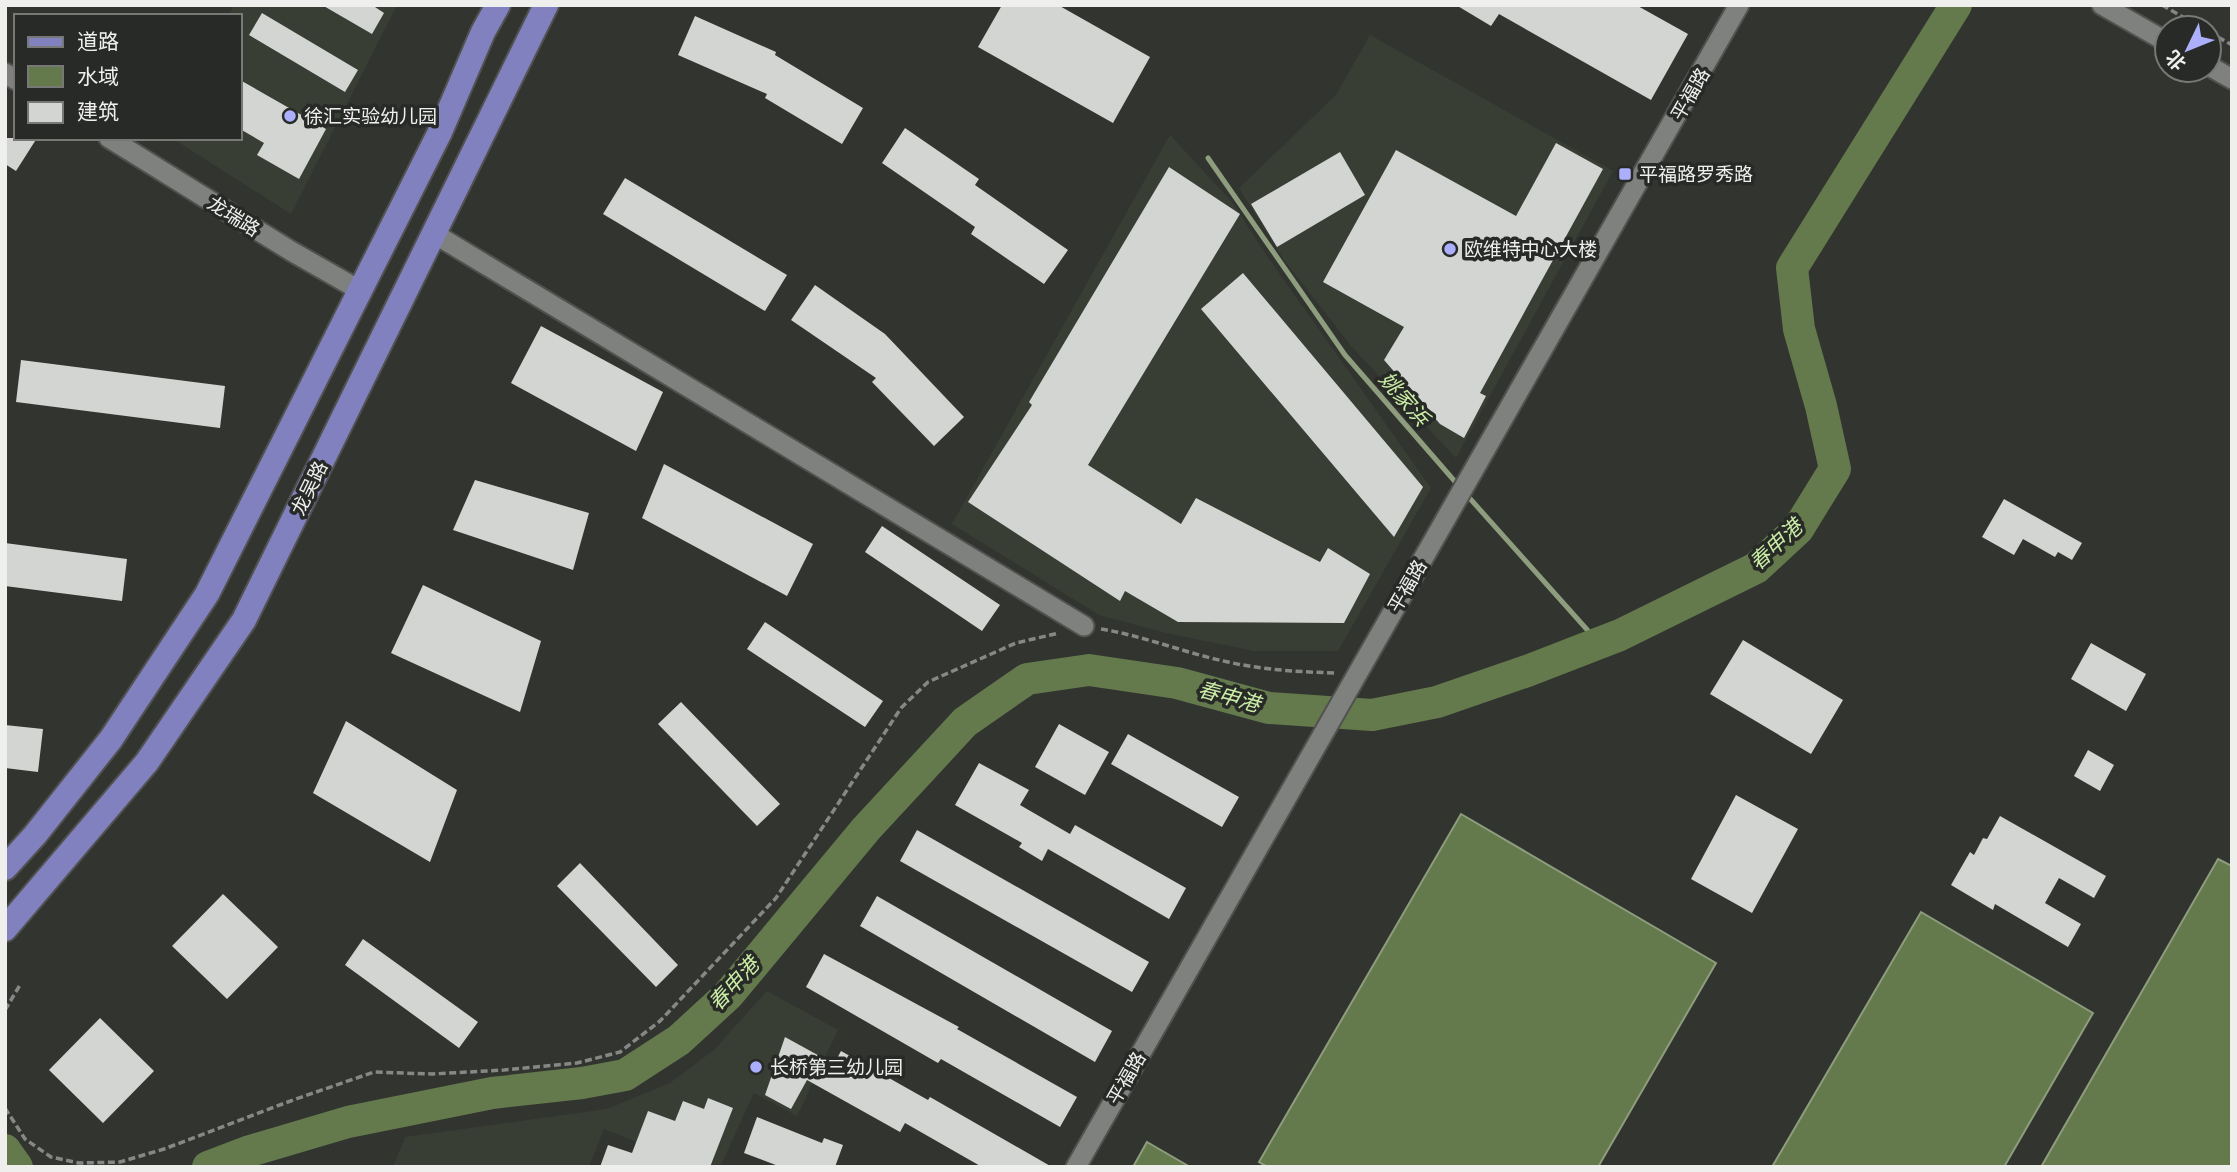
<svg xmlns="http://www.w3.org/2000/svg" width="2237" height="1172" font-family="Figtree,'Noto Sans SC',sans-serif">
<rect width="100%" height="100%" fill="#323430"/>
<path fill="#393e35" d="M234,5H397L291,214L172,138H240V16H229Z
M1370,35L1613,171L1456,458L1351,346L1284,260L1239,188L1336,95Z
M1170,135L1232,202L1267,256L1431,488L1338,651H1254L1166,633L1099,615L952,524Z
M767,991L838,1030L797,1116L754,1093L720,1167H700L604,1129L589,1167H393L405,1137L607,1109L670,1083L714,1050Z"/>
<path fill="#647a4d" stroke="#8e9d7d" stroke-width="2" d="M1461,814L1716,963L1598,1167H1268L1259,1162Z
M2218,859L2232,866V1167H2041Z
M1921,912L2093,1013L2004,1167H1772Z
M1147,1142L1190,1167H1133Z"/>
<g fill="none" stroke-linecap="round" stroke-linejoin="round">
<path stroke="#8e9d7d" stroke-width="5" d="M1208,158L1345,355L1458,485
M1465,493L1599,643"/>
<path stroke="#647a4d" stroke-width="32" d="M5,1150L17,1167
M208,1167L250,1151L348,1122L492,1093L582,1083L625,1075L679,1040L728,995L866,829L965,722L1027,679L1089,670L1177,683L1269,708L1372,715L1437,702L1527,671L1620,635L1756,568L1798,529L1835,469L1821,406L1799,329L1792,268L1956,5"/>
</g>
<path fill="#d2d5d1" d="M322,5H372L384,13L372,34Z
M1002,5H1058L1150,57L1113,123L978,47Z
M1456,5H1636L1688,34L1651,100L1499,14L1491,26Z
M262,13L358,70L345,92L249,35Z
M695,16L776,52L775,55L863,108L842,144L765,98L767,94L678,55Z
M240,80L326,129L299,179L257,155L264,143L240,129Z
M905,128L979,179L975,185L1068,250L1044,284L971,234L975,227L882,163Z
M5,138H37L16,171L5,164Z
M1556,143L1603,169L1480,393L1486,396L1464,438L1440,424L1384,360L1404,327L1323,282L1396,150L1516,216Z
M1340,152L1365,195L1277,247L1251,204Z
M1169,167L1240,214L1088,465L1181,524L1196,498L1320,562L1328,548L1370,574L1344,623L1178,622L1125,591L1120,601L968,502L1032,405L1029,402Z
M625,178L787,275L765,311L603,214Z
M1243,273L1423,487L1394,537L1201,309Z
M815,285L885,334L964,417L934,446L872,382L876,378L791,320Z
M541,326L663,392L636,451L511,383Z
M21,360L225,386L220,428L16,402Z
M664,464L813,544L787,596L642,518Z
M475,480L589,513L573,570L453,530Z
M2004,499L2082,543L2072,560L2058,552L2055,557L2023,539L2014,555L1982,537Z
M882,526L1000,605L982,631L865,552Z
M5,543L127,559L122,601L5,586Z
M423,585L541,641L520,712L391,653Z
M765,622L883,701L865,727L747,649Z
M1743,640L1843,700L1811,754L1710,694Z
M2091,643L2146,674L2126,711L2071,679Z
M681,702L780,804L757,826L658,724Z
M346,721L457,790L430,862L313,793Z
M1059,724L1109,752L1085,795L1035,767Z
M5,725L43,729L38,772L5,768Z
M1128,734L1239,797L1222,827L1111,764Z
M2088,750L2114,765L2100,791L2074,776Z
M979,763L1029,790L1020,805L1070,834L1075,825L1186,888L1169,919L1048,849L1042,861L1019,847L1022,843L955,805Z
M1736,795L1798,829L1752,913L1691,879Z
M2000,816L2106,876L2094,898L2059,878L2045,903L2081,924L2068,947L1995,904L1993,910L1951,885L1970,852L1974,855L1983,838L1987,839Z
M917,830L1149,962L1132,992L900,861Z
M580,863L678,965L656,987L557,886Z
M223,894L278,947L227,999L172,946Z
M877,896L1112,1031L1095,1062L860,926Z
M363,939L478,1022L459,1048L345,965Z
M824,954L959,1027L957,1029L1077,1097L1060,1127L941,1059L938,1063L806,987Z
M100,1018L154,1071L103,1123L49,1070Z
M785,1037L834,1064L841,1051L928,1100L930,1097L1052,1167H982L905,1123L900,1132L807,1080L791,1109L765,1095Z
M708,1098L733,1108L710,1167H600L608,1145L632,1153L648,1111L675,1121L683,1101L704,1109Z
M757,1117L822,1143L824,1138L843,1145L835,1167H781L744,1153Z"/>
<g fill="none" stroke-linecap="round" stroke-linejoin="round">
<defs>
<path id="minor" d="M2102,5L2167,42
M2209,66L2232,79
M5,73L16,80
M109,138L291,251L361,291
M433,233L1084,626
M1076,1167L1739,5"/>
<path id="major" d="M5,868L35,835L111,739L207,594L440,132L483,32L498,5
M5,929L147,762L244,620L546,5"/>
</defs>
<use href="#minor" stroke="#515250" stroke-width="23"/>
<use href="#major" stroke="#515250" stroke-width="28"/>
<path stroke="#868885" stroke-width="3.5" stroke-dasharray="7 3.5" stroke-linecap="butt" d="M2162,5L2202,28
M2209,32L2232,45
M1101,629C1144,636 1185,653 1228,662C1264,670 1300,672 1337,673
M5,1010L20,985
M5,1108L25,1139L51,1157L79,1163L120,1162L164,1149L293,1100L374,1072L432,1074L504,1070L577,1063L620,1052L660,1021L776,898L901,708L928,682L1016,643L1059,633"/>
<use href="#minor" stroke="#7f817e" stroke-width="19"/>
<use href="#major" stroke="#8181c0" stroke-width="24"/>
</g>
<g fill="#acaffb" stroke="#282a27" stroke-width="2.5">
<circle cx="290" cy="116" r="7"/>
<rect x="1618" y="167" width="14" height="14" rx="3.5"/>
<circle cx="1450" cy="249" r="7"/>
<circle cx="756" cy="1067" r="7"/>
</g>
<g text-anchor="middle" stroke-width="7" stroke-linejoin="round" paint-order="stroke">
<g font-size="19" fill="#eff0ee" stroke="#282a27">
<text transform="translate(1690 94) rotate(-60)" y="7">平福路</text>
<text transform="translate(234 216) rotate(32)" y="7">龙瑞路</text>
<text transform="translate(309 488) rotate(-64)" y="7">龙吴路</text>
<text transform="translate(1407 586) rotate(-60)" y="7">平福路</text>
<text transform="translate(1126 1078) rotate(-60)" y="7">平福路</text>
</g>
<g font-size="19" fill="#eff0ee" stroke="#282a27" text-anchor="start">
<text x="304" y="123">徐汇实验幼儿园</text>
<text x="1639" y="181">平福路罗秀路</text>
<text x="1464" y="256">欧维特中心大楼</text>
<text x="770" y="1074">长桥第三幼儿园</text>
</g>
<g font-size="21" font-style="italic" fill="#caeda6" stroke="#282a27">
<text transform="translate(1404 399) rotate(49)" y="7">姚家浜</text>
<text transform="translate(1776 545) rotate(-43)" y="7">春申港</text>
<text transform="translate(1229 697) rotate(15)" y="7">春申港</text>
<text transform="translate(734 984) rotate(-48)" y="7">春申港</text>
</g>
</g>
<rect width="2237" height="1172" fill="none" stroke="#eff0ee" stroke-width="14"/>
<rect x="14" y="14" width="228" height="126" fill="#282a27" stroke="#787977" stroke-width="2"/>
<rect x="28" y="37" width="35" height="10" fill="#8181c0" stroke="#787977" stroke-width="2"/>
<text x="77" y="49" font-size="21" fill="#eff0ee">道路</text>
<rect x="28" y="66" width="35" height="21" fill="#647a4d" stroke="#787977" stroke-width="2"/>
<text x="77" y="84" font-size="21" fill="#eff0ee">水域</text>
<rect x="28" y="102" width="35" height="21" fill="#d2d5d1" stroke="#787977" stroke-width="2"/>
<text x="77" y="119" font-size="21" fill="#eff0ee">建筑</text>
<g transform="translate(2188 49) rotate(227)"><circle r="33" fill="#282a27" stroke="#787977" stroke-width="2"/>
<path d="M0-5L12 26L0 18L-12 26Z" fill="#acaffb"/>
<text y="-10" font-size="19" font-weight="bold" text-anchor="middle" fill="#eff0ee">北</text>
</g>
</svg>
